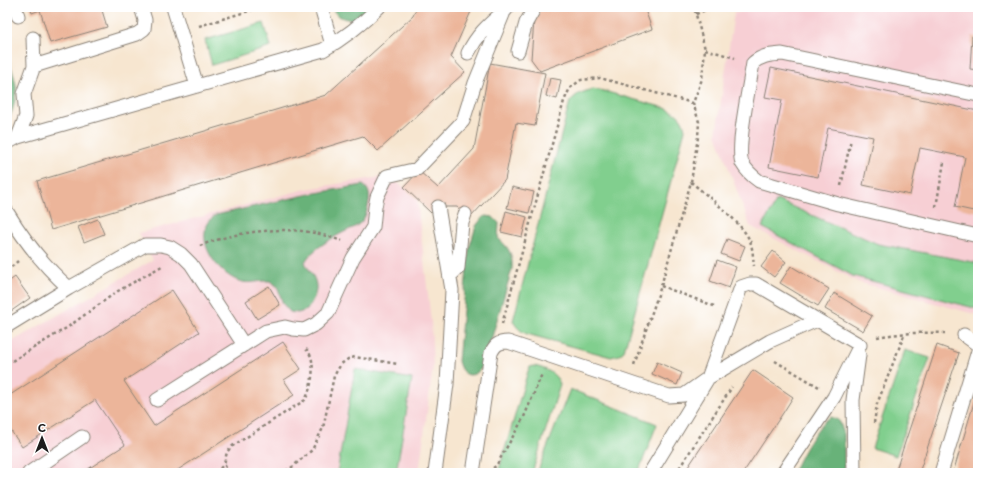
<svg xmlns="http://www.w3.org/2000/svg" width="985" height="480" font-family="'Playpen Sans',sans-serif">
<rect width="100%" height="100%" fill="#fff"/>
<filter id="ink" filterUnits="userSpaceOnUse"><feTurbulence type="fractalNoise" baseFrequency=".025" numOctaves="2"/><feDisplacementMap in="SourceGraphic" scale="8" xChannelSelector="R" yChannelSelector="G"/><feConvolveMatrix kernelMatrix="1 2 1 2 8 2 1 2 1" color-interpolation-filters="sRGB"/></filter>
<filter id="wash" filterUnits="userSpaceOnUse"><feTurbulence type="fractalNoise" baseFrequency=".012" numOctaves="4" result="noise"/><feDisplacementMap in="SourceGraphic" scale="16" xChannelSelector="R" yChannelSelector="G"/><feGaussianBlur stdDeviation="0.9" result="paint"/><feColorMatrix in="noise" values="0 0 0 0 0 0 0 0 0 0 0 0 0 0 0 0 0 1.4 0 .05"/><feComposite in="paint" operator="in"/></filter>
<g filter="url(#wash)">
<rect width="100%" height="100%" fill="#f7e6d0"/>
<path fill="#f7cfd4" d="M774,7H978V315L858,282L750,226L716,134L734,13Z
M387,176L404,187L417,200L431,321L433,367L419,473H7V352L11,349L8,344L153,260L139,233L306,189Z"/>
<path fill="#81cf8e" stroke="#4e7655" d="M264,23L271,47L212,65L205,40Z
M592,89L600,90L665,108C677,113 683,117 685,130L624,351L619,355L611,357L527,334C520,331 517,328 513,321L570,101L578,94Z
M777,200L878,244L978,263V309L853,276L762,227Z
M905,350L930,358L896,456L872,448Z
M534,366C545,368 558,374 560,385L532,473H498L528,371L530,367Z
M355,369L412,379L396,473H337Z
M570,389L657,424L638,473H537Z"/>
<path fill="#68b279" stroke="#42674a" d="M331,7H370C367,10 364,14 361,16C349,23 337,18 331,7Z
M7,54C10,64 14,74 16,85C17,95 13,113 7,122Z
M363,185C369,189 370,195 369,201C368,208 366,216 362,221C357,227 350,229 344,232C332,238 311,250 305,262C307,267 310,271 313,276C320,289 314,299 307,310L298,313L290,312L283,304L277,286L270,281C258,280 251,285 239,281C216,273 189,234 216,215L310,194Z
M486,216L493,217L499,223L498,238C509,248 513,254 512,269L484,364C476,379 462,379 458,361L469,249L476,226L483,217Z
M831,417L839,420L844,434V473H793C799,458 817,424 831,417Z"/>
<g id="blocks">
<path fill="#ecb59a" d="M30,7H101L107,27L50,43L40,10L32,13Z
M417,7H473L451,57L465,72L378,151L363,136L51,230L37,181L326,95L413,16Z
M542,7H644L652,29L540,71L531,59L534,20Z
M972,36L978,37V70L970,69Z
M490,63L545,73L535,126L516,123L505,180L470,218L457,207H438L431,213L404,187L419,171L438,188L474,149Z
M771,68L978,111V212L955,207L965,157L920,148L910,195L863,185L873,137L828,128L818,177L769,167L782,100L765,97Z
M550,78L561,80L557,99L546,96Z
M512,187L534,192L529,213L507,208Z
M506,211L527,217L522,237L501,232Z
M98,219L104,234L84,242L78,227Z
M727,239L745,246L739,261L721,254Z
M773,251L786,262L774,277L761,267Z
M717,260L736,267L729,288L710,281Z
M791,266L829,289L818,306L780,283Z
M15,277L30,298L7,314V283Z
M269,286L280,305L257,319L246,301Z
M172,290L199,332L124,381L154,426L283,342L301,369L284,380L294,395L173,473H82L125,445L95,400L22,447L7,425V397Z
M834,293L872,316L863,331L825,309Z
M937,345L959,353L919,473H895Z
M657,362L682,373L677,385L652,374Z
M753,370L793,397L783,413L743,473H684Z
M978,389V473H953Z"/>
</g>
</g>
<g filter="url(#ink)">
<use href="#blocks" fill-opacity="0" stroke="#8a8176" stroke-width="1"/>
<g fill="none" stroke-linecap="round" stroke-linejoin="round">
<defs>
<path id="lane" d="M15,7L18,16
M173,7L197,86
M321,7L332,45
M518,51L526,23L535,7
M468,53C477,35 487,26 502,13
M34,66L137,34L144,29L145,20L141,7
M978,95L782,54C770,55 762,55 753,63C750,83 736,147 742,163C746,170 752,176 759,181L838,204L978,236
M18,137L26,116L24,94L34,66L33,38
M7,143L18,137L323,50C343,39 362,24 379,7
M7,212C24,240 44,266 69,288L7,326
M450,276L458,268L462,223L465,214
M69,288L145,245H161L170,247L181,254L191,264L244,345
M964,335L978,345
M157,400L266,331L285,327L293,329L304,330L316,324L328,313L353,258L373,227L375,207L377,197L387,176L417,169L463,121L475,83L504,12L508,7
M29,473L82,437
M435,473L447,384L452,290L438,207
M473,473L491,353C495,345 498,342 508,342L669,396L684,395L708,378L741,287L750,284H756L860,345
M650,473L708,378L770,341L817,320
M783,473L834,397L860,345
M854,473L853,400L859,355
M941,473L978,351"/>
</defs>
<use href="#lane" stroke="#8a8176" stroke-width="15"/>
<path stroke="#8a8176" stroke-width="2.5" stroke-dasharray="3 3" stroke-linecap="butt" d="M696,14L713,7
M199,26L262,7
M705,49L735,58
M691,182C706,195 746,225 751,244C753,251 753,259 754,266
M841,186L851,139
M936,207L944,162
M200,246C232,232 281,226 315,233C324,235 333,238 342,241
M7,271L18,261
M661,286L714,306
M502,324L564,101L570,88L581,80L600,78L693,103L702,79L705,49L694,7
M877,337C900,333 922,332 945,333
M775,361L819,387
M7,364L68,327L118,291L162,266
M634,365L661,286L691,182L698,137L699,122L693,103
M874,423L877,404L905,333
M493,468L496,466L524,417L542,374
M216,473L224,464
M229,473L224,464L227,452L231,447L305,400C311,390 315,368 311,357C310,354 308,351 306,349
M280,473L291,468L312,450L323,428L334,376L341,364L348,359L355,357L398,364
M676,473L732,387"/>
<use href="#lane" stroke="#fff" stroke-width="13"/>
</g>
</g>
<rect width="985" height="480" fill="none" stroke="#fff" stroke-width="24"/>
<g transform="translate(42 438)" stroke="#ffffff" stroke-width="3" paint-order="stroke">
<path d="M0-3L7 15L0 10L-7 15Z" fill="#1c1c1c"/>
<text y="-6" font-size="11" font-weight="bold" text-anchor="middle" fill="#1c1c1c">С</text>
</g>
</svg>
